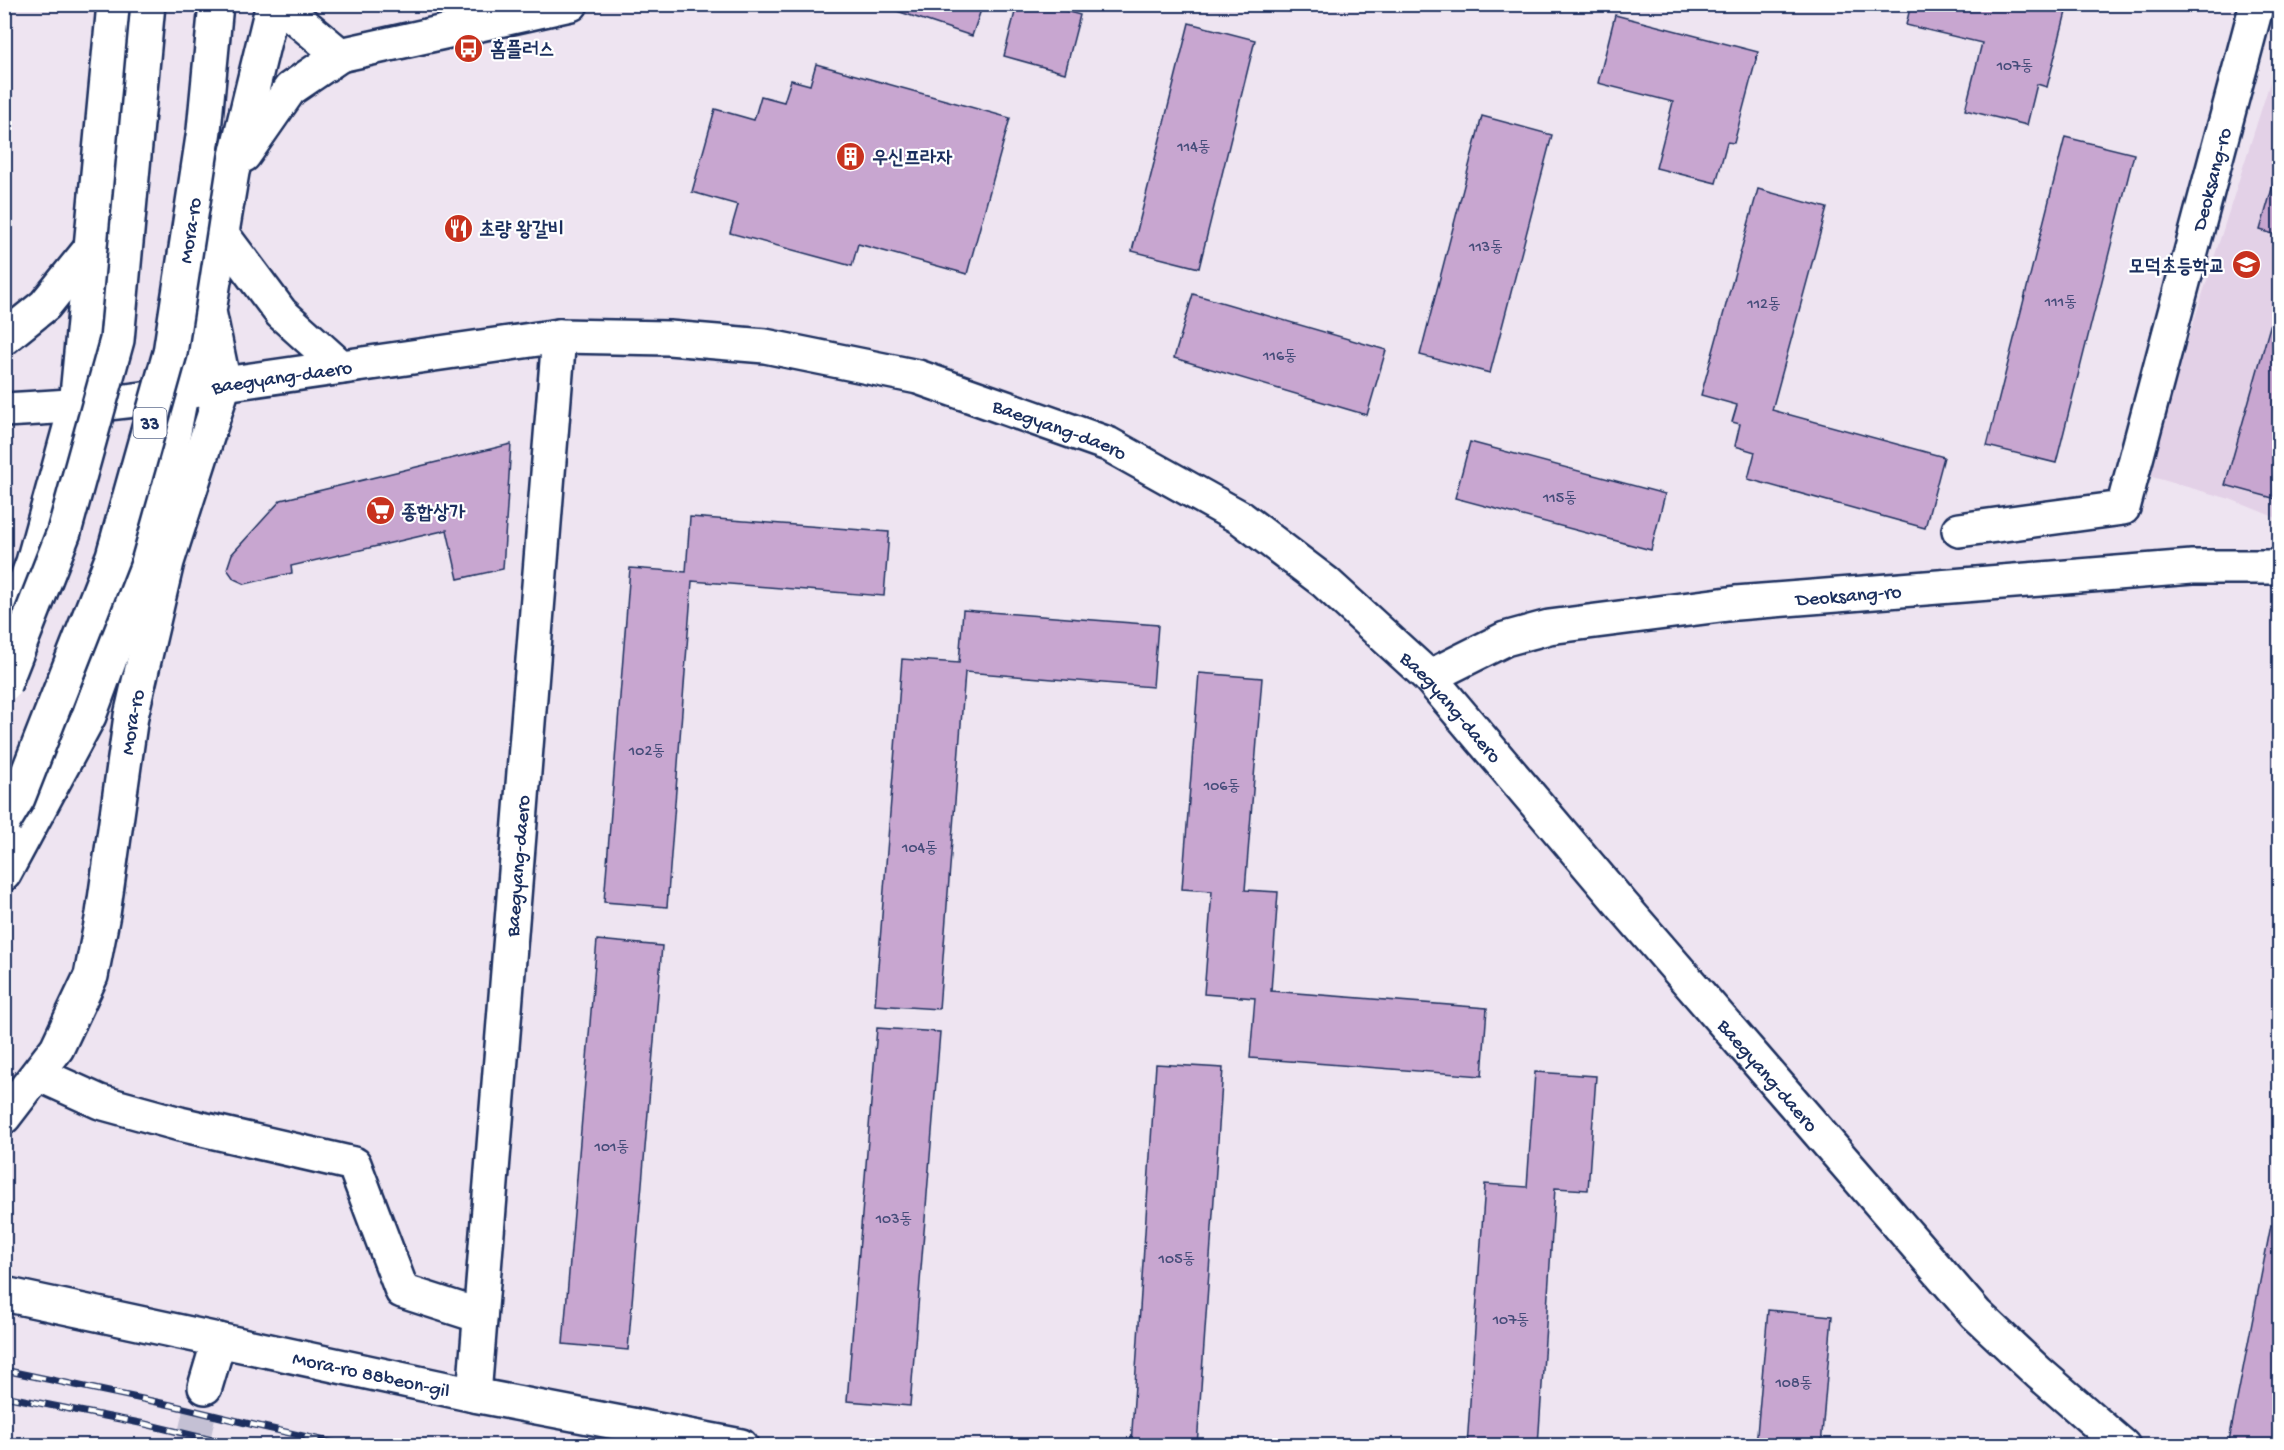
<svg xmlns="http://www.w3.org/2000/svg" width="2284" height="1450" font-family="'Gochi Hand','Poor Story',sans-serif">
<rect width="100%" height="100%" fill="#eee4f1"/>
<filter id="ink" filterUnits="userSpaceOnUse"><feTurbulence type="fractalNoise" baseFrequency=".0167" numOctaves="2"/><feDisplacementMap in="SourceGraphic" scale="12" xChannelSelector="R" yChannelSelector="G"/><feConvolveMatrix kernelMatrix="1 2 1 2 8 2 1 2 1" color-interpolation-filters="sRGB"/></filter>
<g filter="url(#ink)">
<path fill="#e3d1e7" d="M2279,54V519L2230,499L2145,475Z"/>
<path fill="#c8a6d0" stroke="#1b2f5e" stroke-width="1.5" d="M876,4H983L972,36Z
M1017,4H1040L1080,15L1065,73L1004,56Z
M1911,4H2068L2047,87L2037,84L2027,125L1965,110L1982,43L1906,25Z
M1615,15L1758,52L1734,143L1727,142L1716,183L1656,168L1673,102L1598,83Z
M1189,23L1255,40L1199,268L1132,251Z
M816,64L1010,118L967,274L858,244L852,266L730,233L738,205L692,192L715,109L754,120L761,96L784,102L791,80L810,85Z
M1482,116L1552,135L1490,373L1420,355Z
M2065,137L2134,154L2056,463L1987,446Z
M2280,161V236L2260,230Z
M1758,189L1827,208L1772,410L1944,457L1925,528L1748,479L1755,452L1735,446L1740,424L1732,422L1737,405L1701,395Z
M2280,291V500L2225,485Z
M1193,294L1386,350L1367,415L1174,358Z
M1470,442L1665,494L1651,550L1455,498Z
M511,444L503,569L458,579L447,530L291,566L292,573L245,584L234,579L227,569L232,554L281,500Z
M690,517L889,532L884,596L692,581L667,907L604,902L630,568L686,572Z
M963,610L1158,625L1153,687L965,672L939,1009L875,1005L902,659L959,663Z
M1199,673L1262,678L1245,890L1278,892L1271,991L1487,1008L1482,1076L1250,1058L1255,998L1204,994L1212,891L1182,889Z
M597,940L662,946L628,1350L563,1344Z
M877,1028L940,1032L910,1406L847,1401Z
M1156,1064L1223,1068L1197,1446H1131Z
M1535,1072L1596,1076L1588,1190L1555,1188L1538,1446H1467L1485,1184L1527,1187Z
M2271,1225L2280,1227V1446H2228Z
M1768,1310L1832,1316L1821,1446H1756Z"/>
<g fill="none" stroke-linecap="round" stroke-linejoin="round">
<path stroke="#c4c0d4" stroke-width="33" stroke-dasharray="33 16" stroke-linecap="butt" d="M192,1446L205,1387"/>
<defs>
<g id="minor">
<path id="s1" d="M1959,530L2123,508L2257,4"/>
<path d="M38,1074L100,1102L180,1124L354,1164L402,1291L480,1316"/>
<path d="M205,1387L219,1340"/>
</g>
<g id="tertiary">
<path d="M340,55L571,4"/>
<path id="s2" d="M4,1294L474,1395L741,1446"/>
<path id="s3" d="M474,1395L559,336"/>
</g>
<g id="secondary">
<path d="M244,155L290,89L340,55L279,4"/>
<path d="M222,234L281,313L341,367"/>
<path d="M4,338L45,305L91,248"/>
<path id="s4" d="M4,410C78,406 152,402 224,384L559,336L669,338L765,346L918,377L1108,444L1241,518L1325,582L1429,677L1622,905L1976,1314L2039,1373L2123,1446"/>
<path d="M4,639L33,562L76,406L114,4"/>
<path id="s5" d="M1429,677L1505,639L1549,627L1736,603L2192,567H2280"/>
<path d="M4,874L89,716L137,585L164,484L181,395L209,313"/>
<path id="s6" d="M4,1117L57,1048L91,976L103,914L131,716L167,562L224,384L209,311L232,172L273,4"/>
</g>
</defs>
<use href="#minor" stroke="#1b2f5e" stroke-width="38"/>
<use href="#tertiary" stroke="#1b2f5e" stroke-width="38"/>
<use href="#secondary" stroke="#1b2f5e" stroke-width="38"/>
<use href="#minor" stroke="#fff" stroke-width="33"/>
<use href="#tertiary" stroke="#fff" stroke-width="33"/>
<use href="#secondary" stroke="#fff" stroke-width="33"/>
<defs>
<path id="rail" d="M4,1370L171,1405L250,1424L347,1446
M4,1396L145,1424L237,1446"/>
</defs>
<use href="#rail" stroke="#1b2f5e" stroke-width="7"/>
<use href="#rail" stroke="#fff" stroke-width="4.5" stroke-dasharray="14" stroke-linecap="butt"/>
<defs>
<g id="trunk-bridge">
<path d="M4,685L64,532L117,340L148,4"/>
<path id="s7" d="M4,821L18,798L113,556L170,353L204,130L216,4"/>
</g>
</defs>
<use href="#trunk-bridge" stroke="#1b2f5e" stroke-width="38" stroke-linecap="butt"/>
<use href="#trunk-bridge" stroke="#fff" stroke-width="33"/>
</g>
</g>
<defs>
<symbol id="bus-disc" viewBox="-11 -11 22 22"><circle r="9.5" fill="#c8321e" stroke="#fff"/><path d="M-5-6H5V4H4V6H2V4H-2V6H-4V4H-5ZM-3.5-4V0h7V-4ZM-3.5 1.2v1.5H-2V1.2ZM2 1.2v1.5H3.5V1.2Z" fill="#fff"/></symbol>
<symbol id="building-disc" viewBox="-11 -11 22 22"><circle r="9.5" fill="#c8321e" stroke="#fff"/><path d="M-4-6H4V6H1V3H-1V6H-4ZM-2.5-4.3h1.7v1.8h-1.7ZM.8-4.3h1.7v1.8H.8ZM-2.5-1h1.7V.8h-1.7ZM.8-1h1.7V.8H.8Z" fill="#fff"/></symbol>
<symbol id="restaurant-disc" viewBox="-11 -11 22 22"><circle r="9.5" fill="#c8321e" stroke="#fff"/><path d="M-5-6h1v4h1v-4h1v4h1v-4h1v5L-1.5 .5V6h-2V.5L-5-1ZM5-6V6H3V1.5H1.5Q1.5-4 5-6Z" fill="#fff"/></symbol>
<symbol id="school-disc" viewBox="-11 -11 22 22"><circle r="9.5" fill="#c8321e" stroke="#fff"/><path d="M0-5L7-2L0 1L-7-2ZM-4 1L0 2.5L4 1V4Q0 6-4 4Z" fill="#fff"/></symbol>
<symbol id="supermarket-disc" viewBox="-11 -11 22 22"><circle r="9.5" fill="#c8321e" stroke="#fff"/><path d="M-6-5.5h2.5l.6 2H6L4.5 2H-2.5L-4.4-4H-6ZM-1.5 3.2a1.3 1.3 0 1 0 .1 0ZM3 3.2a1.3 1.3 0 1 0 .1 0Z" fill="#fff"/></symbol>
</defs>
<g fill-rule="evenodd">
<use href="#bus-disc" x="452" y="32" width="33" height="33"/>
<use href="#building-disc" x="834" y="140" width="33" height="33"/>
<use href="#restaurant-disc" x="442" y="212" width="33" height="33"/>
<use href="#school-disc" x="2230" y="248" width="33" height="33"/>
<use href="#supermarket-disc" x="364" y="494" width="33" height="33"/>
</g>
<g text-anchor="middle" stroke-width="4.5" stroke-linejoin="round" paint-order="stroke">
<g font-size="16" fill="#464d7a">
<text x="2015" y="70">107동</text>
<text x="1194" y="151">114동</text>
<text x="1486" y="251">113동</text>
<text x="2061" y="306">111동</text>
<text x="1764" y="308">112동</text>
<text x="1280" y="360">116동</text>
<text x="1560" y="502">115동</text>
<text x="647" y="755">102동</text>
<text x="1222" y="790">106동</text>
<text x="920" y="852">104동</text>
<text x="612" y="1151">101동</text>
<text x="894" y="1223">103동</text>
<text x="1177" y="1263">105동</text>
<text x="1511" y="1324">107동</text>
<text x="1794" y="1387">108동</text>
</g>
<rect fill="#fff" stroke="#5f6d8e" stroke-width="1.5" x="133.5" y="408" width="33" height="30" rx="4.5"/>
<g font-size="18" font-weight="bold" fill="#1b2f5e">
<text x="150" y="429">33</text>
</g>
<g font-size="20" font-weight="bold" fill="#1b2f5e" stroke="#fff" text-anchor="start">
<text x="490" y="55">홈플러스</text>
<text x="872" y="163">우신프라자</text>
<text x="479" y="235">초량 왕갈비</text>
<text x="2225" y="272" text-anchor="end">모덕초등학교</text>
<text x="401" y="518">종합상가</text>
</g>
<g font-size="20" fill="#1b2f5e" stroke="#fff">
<text dy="7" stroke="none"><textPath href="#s1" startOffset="506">Deoksang-ro</textPath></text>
<text dy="7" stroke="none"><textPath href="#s7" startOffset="622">Mora-ro</textPath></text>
<text dy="7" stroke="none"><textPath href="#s4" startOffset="280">Baegyang-daero</textPath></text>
<text dy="7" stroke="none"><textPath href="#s4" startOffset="1074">Baegyang-daero</textPath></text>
<text dy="7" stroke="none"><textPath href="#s5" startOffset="432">Deoksang-ro</textPath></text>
<text dy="7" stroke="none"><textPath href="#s4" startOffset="1560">Baegyang-daero</textPath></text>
<text dy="7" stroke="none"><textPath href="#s6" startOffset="424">Mora-ro</textPath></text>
<text dy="7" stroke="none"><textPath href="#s3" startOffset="531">Baegyang-daero</textPath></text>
<text dy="7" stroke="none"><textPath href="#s4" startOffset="2046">Baegyang-daero</textPath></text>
<text dy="7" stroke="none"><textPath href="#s2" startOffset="376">Mora-ro 88beon-gil</textPath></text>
</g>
</g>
<rect width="2284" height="1450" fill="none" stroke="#fff" stroke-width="24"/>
<rect x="12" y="12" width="2260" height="1426" fill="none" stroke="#1b2f5e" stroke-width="2" filter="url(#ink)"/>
</svg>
